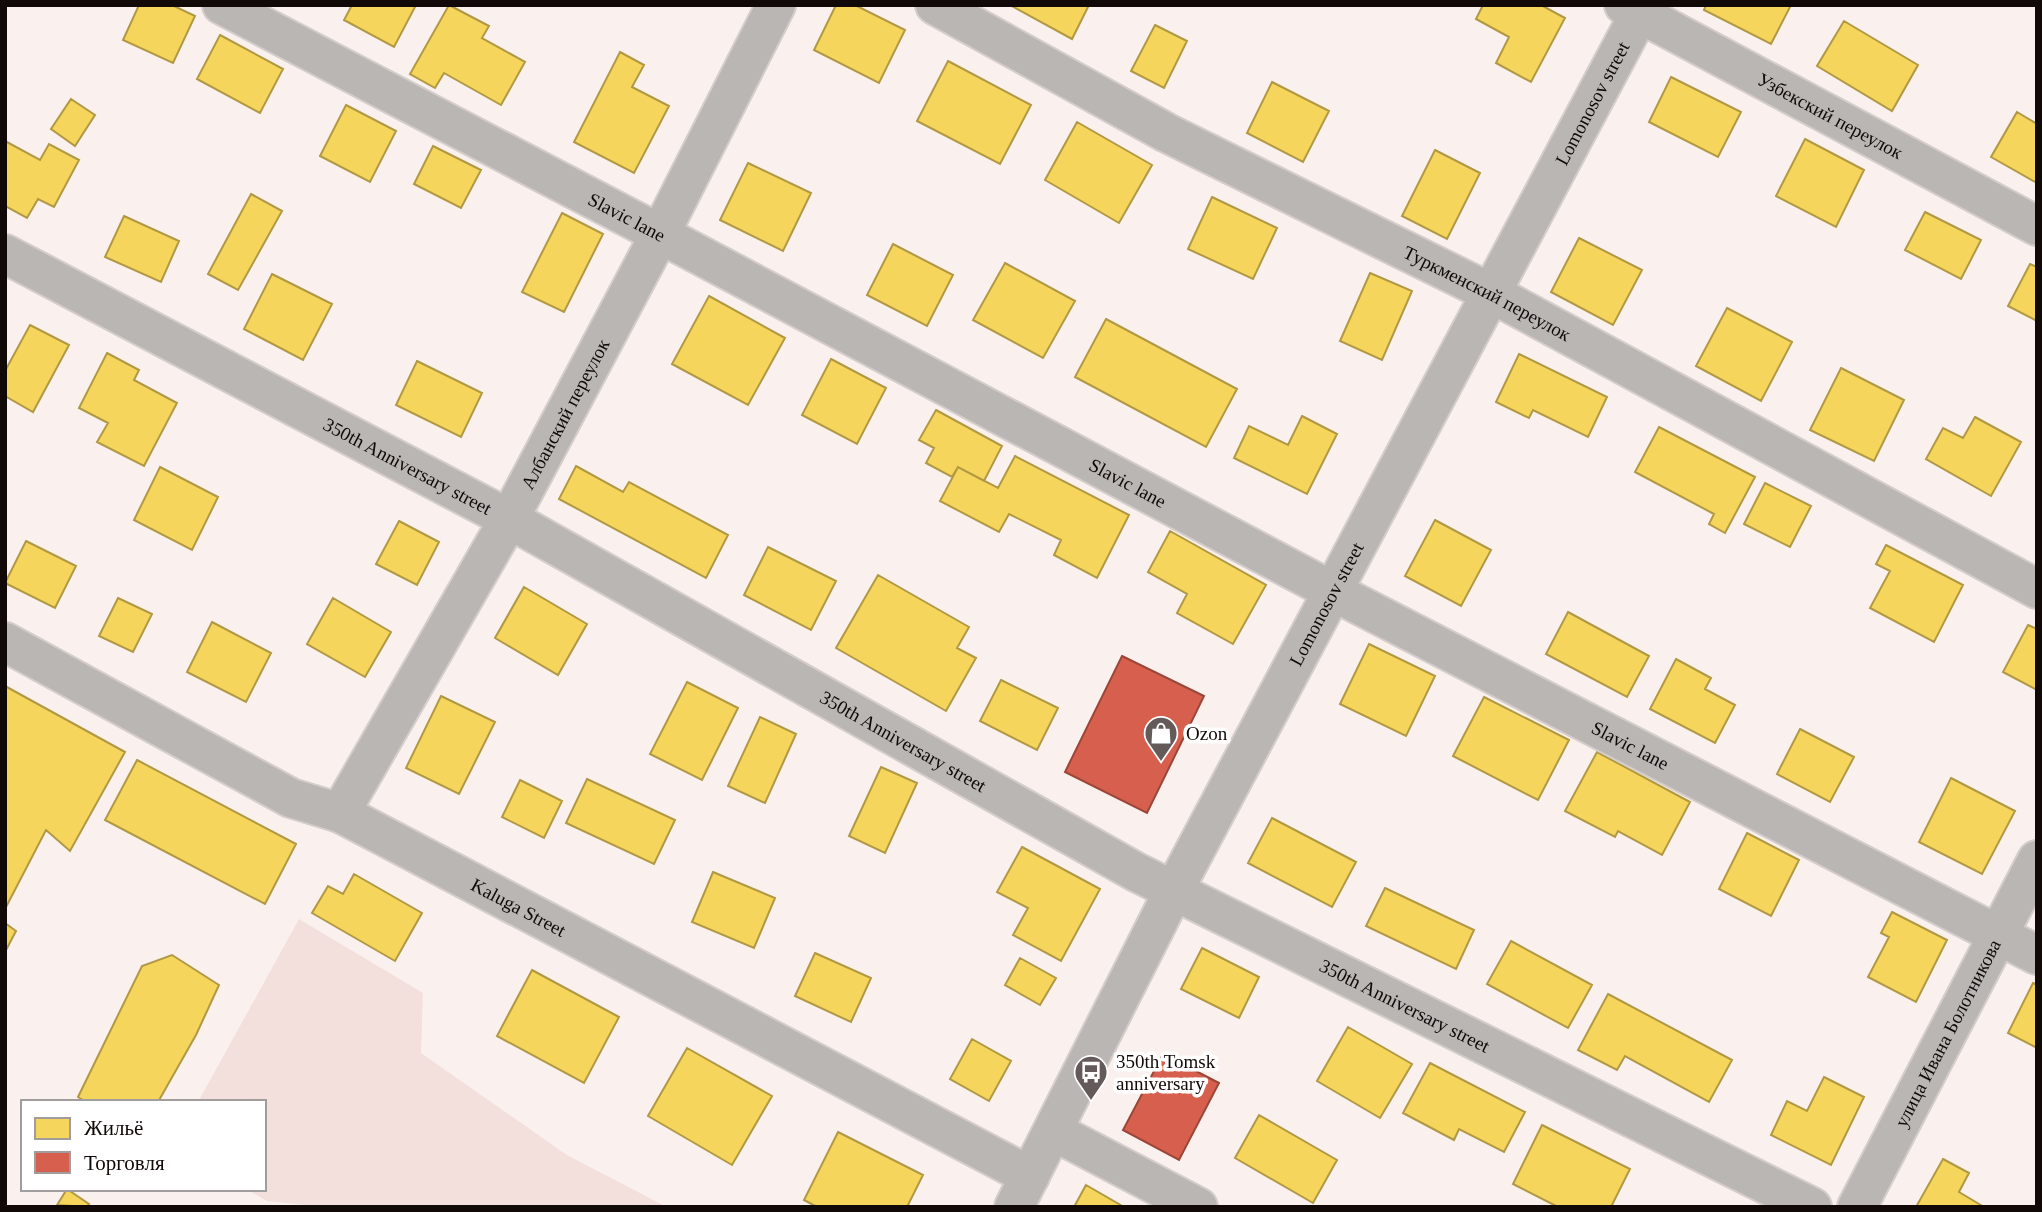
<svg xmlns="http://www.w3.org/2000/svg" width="2042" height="1212" font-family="Georgia,serif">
<rect width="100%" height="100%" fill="#faf1ef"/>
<path fill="#f3e0dd" d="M299,919L423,993L421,1053L567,1155L667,1207H326L267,1201L246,1189H264V1102H198Z"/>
<path fill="#f6d55c" stroke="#b19843" stroke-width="2" d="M139,5H172L195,16L173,63L123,40Z
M352,5H411L415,7L394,47L344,20Z
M449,5L489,26L482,38L525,62L501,105L444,73L435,88L410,74Z
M836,5H855L905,30L879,83L814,50Z
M1010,5H1089L1072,39Z
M1483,5H1541L1565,18L1531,82L1496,63L1509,37L1476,19Z
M1706,5H1791L1771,44L1704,10Z
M1844,21L1918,65L1892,111L1817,66Z
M1155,25L1187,41L1164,88L1131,71Z
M220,35L283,69L260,113L197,79Z
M620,52L644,65L632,87L669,106L634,173L574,142Z
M948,61L1031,105L1000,164L917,121Z
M1671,77L1741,112L1718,157L1649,122Z
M1272,82L1329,111L1303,162L1247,133Z
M71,99L95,115L75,146L51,129Z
M346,105L396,131L370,182L320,156Z
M2017,112L2037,124V183L1991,157Z
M1077,122L1152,165L1119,223L1045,180Z
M1805,139L1864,170L1836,227L1776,196Z
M5,141L40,160L49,144L79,160L54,207L38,199L27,218L5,206Z
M433,146L481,170L461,208L414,184Z
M1435,150L1480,173L1447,239L1402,216Z
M748,163L811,193L783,251L720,220Z
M251,194L282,211L238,290L208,274Z
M1212,197L1277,228L1253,279L1188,249Z
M1925,212L1981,240L1961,279L1905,250Z
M562,213L603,234L564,312L522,292Z
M124,216L179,241L161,282L105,257Z
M1579,238L1642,270L1613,325L1551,292Z
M893,244L953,275L927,326L867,295Z
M1005,263L1075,301L1043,358L973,320Z
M2030,264L2037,267V321L2008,306Z
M1370,273L1412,291L1382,360L1340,341Z
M272,274L332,304L303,360L244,329Z
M709,296L785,338L748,405L672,364Z
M1727,308L1792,342L1761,401L1696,366Z
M1106,319L1237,389L1206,447L1075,377Z
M30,325L69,345L33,412L5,396V371Z
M107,353L139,370L134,380L177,403L144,466L97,442L108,423L79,408Z
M1519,354L1607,397L1588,437L1533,410L1529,418L1496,402Z
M831,359L886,388L857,444L802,415Z
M417,361L482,393L461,437L396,405Z
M1841,368L1904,400L1874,461L1810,430Z
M936,410L1002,446L984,481L958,467L952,477L926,463L934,448L919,440Z
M1302,416L1337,434L1307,494L1234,458L1249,426L1288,445Z
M1975,417L2021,442L1991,496L1926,459L1943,428L1963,438Z
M1659,427L1755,477L1725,533L1709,524L1714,514L1635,472Z
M1015,456L1129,515L1097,578L1054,555L1061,540L1009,514L999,532L940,501L958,467L998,488Z
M576,466L623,492L629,482L728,535L706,578L559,499Z
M160,467L218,497L192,550L134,520Z
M1765,483L1811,506L1790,547L1744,524Z
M1435,520L1491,550L1461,606L1405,576Z
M399,521L439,542L417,585L376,564Z
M1170,531L1266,585L1233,644L1177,613L1187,594L1148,572Z
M26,541L76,566L55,608L5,583Z
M1886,545L1963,585L1934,642L1870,608L1890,571L1876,564Z
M768,547L836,581L811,630L744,595Z
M878,575L969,627L957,648L976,658L946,711L836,648Z
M524,587L587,624L558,675L495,638Z
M118,598L152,614L133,652L99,636Z
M333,598L391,632L365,677L307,644Z
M1568,612L1649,656L1627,697L1546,654Z
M212,622L271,653L246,702L187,672Z
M2028,625L2037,629V690L2003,672Z
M1369,644L1435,676L1406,736L1340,704Z
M1676,659L1711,678L1705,689L1735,705L1715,743L1650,709Z
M1001,680L1058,708L1037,750L980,721Z
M687,682L738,708L702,780L650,754Z
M5,686L125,752L70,851L46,830L5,909Z
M441,696L495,722L459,794L406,768Z
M1484,697L1569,740L1538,800L1453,756Z
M760,717L796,734L765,803L728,786Z
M1800,729L1854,757L1830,802L1777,774Z
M1597,752L1690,802L1662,855L1618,831L1615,837L1565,811Z
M137,760L296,844L265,904L105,820Z
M881,767L917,783L885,853L849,836Z
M1951,778L2015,811L1982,874L1919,842Z
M587,779L675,820L654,864L566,823Z
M520,780L562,801L544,838L502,817Z
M1272,818L1356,862L1332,907L1248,863Z
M1747,833L1799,860L1771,916L1719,889Z
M1022,847L1100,889L1061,961L1013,935L1028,908L997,892Z
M713,872L775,898L754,948L692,922Z
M354,874L422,913L395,961L312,913L328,886L343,894Z
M1385,888L1474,930L1456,969L1366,926Z
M1892,912L1947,940L1916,1002L1868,977L1889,937L1881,933Z
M5,923L16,931L5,952Z
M1511,941L1592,985L1568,1028L1487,984Z
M1202,948L1259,977L1239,1018L1181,989Z
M815,953L871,978L851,1022L795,996Z
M172,955L219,985L196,1035L158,1102H86L78,1097L142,966Z
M1020,958L1056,978L1040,1005L1005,985Z
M532,970L619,1017L584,1083L497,1036Z
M2033,983L2037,985V1048L2008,1033Z
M1608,994L1732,1060L1709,1102L1625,1056L1617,1070L1578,1050Z
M1348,1027L1412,1064L1380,1118L1317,1081Z
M972,1039L1011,1061L989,1101L950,1079Z
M687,1048L772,1096L732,1165L648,1116Z
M1430,1063L1525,1112L1504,1152L1459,1129L1454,1140L1403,1113Z
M1824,1077L1864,1097L1831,1165L1771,1135L1787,1101L1807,1111Z
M1259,1115L1337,1160L1313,1203L1235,1158Z
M1542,1125L1630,1169L1611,1207H1558L1513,1184Z
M838,1132L923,1175L907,1207H817L804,1200Z
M1943,1159L1969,1173L1959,1192L1984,1207H1916Z
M1086,1185L1124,1207H1074Z
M67,1189L89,1204L87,1207L57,1205Z"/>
<path fill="#d6604d" stroke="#9b4638" stroke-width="2" d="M1122,656L1204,696L1147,813L1065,772Z
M1163,1054L1219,1083L1179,1160L1123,1130Z"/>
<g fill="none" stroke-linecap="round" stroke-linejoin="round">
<defs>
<g id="minor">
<path id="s1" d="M222,5L660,234L1334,592L2037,955"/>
<path id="s2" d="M935,5L1167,133L1491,293L2037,589"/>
<path id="s3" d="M1624,5L2037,226"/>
<path id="s4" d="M5,254L509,519L1136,872L1812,1207"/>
<path id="s5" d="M5,642L291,798L340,813L1030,1176"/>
<path id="s6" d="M340,813L509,519L660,234L776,5"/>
<path d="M1053,1131L1198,1207"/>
<path id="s7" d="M1014,1207L1174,890L1644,5"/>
<path id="s8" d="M1857,1207L2037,860"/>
</g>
</defs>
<use href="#minor" stroke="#d4cdcb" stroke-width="42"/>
<use href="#minor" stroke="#b9b6b4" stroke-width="38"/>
</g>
<defs>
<symbol id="shop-pin" viewBox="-11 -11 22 30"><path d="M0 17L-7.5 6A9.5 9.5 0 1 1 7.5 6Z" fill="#635a59" stroke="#fff"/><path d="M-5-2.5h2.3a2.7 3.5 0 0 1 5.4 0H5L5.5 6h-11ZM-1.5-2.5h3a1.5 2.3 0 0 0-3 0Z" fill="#fff"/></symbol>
<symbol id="bus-pin" viewBox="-11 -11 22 30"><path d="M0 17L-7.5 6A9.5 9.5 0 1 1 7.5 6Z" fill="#635a59" stroke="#fff"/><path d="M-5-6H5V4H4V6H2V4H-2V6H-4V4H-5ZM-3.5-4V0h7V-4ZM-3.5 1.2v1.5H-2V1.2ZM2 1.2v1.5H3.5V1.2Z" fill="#fff"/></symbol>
</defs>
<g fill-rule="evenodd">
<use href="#shop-pin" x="1142" y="714" width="38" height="52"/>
<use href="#bus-pin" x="1072" y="1053" width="38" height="52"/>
</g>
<g text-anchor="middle" stroke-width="7" stroke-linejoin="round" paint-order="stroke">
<g font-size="19" fill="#110908" stroke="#fff">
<text dy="7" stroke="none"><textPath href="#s7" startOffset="1246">Lomonosov street</textPath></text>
<text dy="7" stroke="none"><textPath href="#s3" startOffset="234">Узбекский переулок</textPath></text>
<text dy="7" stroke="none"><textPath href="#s1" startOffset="457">Slavic lane</textPath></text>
<text dy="7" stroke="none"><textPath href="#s2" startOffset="623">Туркменский переулок</textPath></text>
<text dy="7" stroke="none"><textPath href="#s6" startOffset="458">Албанский переулок</textPath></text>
<text dy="7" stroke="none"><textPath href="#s4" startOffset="455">350th Anniversary street</textPath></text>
<text dy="7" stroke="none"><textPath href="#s1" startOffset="1024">Slavic lane</textPath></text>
<text dy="7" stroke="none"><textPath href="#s7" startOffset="679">Lomonosov street</textPath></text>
<text dy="7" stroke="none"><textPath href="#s4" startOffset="1022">350th Anniversary street</textPath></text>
<text dy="7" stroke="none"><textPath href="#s1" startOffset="1591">Slavic lane</textPath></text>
<text dy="7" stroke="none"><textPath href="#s5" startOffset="579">Kaluga Street</textPath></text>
<text dy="7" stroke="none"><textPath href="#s4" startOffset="1589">350th Anniversary street</textPath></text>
<text dy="7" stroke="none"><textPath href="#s8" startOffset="196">улица Ивана Болотникова</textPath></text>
</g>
<g font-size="19" fill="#110908" stroke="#fff" text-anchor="start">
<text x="1186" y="740">Ozon</text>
<text x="1116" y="1068">350th Tomsk<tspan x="1116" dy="22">anniversary</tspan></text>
</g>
</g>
<rect width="2042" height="1212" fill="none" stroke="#110908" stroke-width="14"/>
<rect x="21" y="1100" width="245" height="91" fill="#ffffff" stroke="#a09d9c" stroke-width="2"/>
<rect x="35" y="1118" width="35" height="21" fill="#f6d55c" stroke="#a09d9c" stroke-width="2"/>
<text x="84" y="1135" font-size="21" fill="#110908">Жильё</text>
<rect x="35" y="1152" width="35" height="21" fill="#d6604d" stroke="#a09d9c" stroke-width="2"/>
<text x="84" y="1170" font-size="21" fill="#110908">Торговля</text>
</svg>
